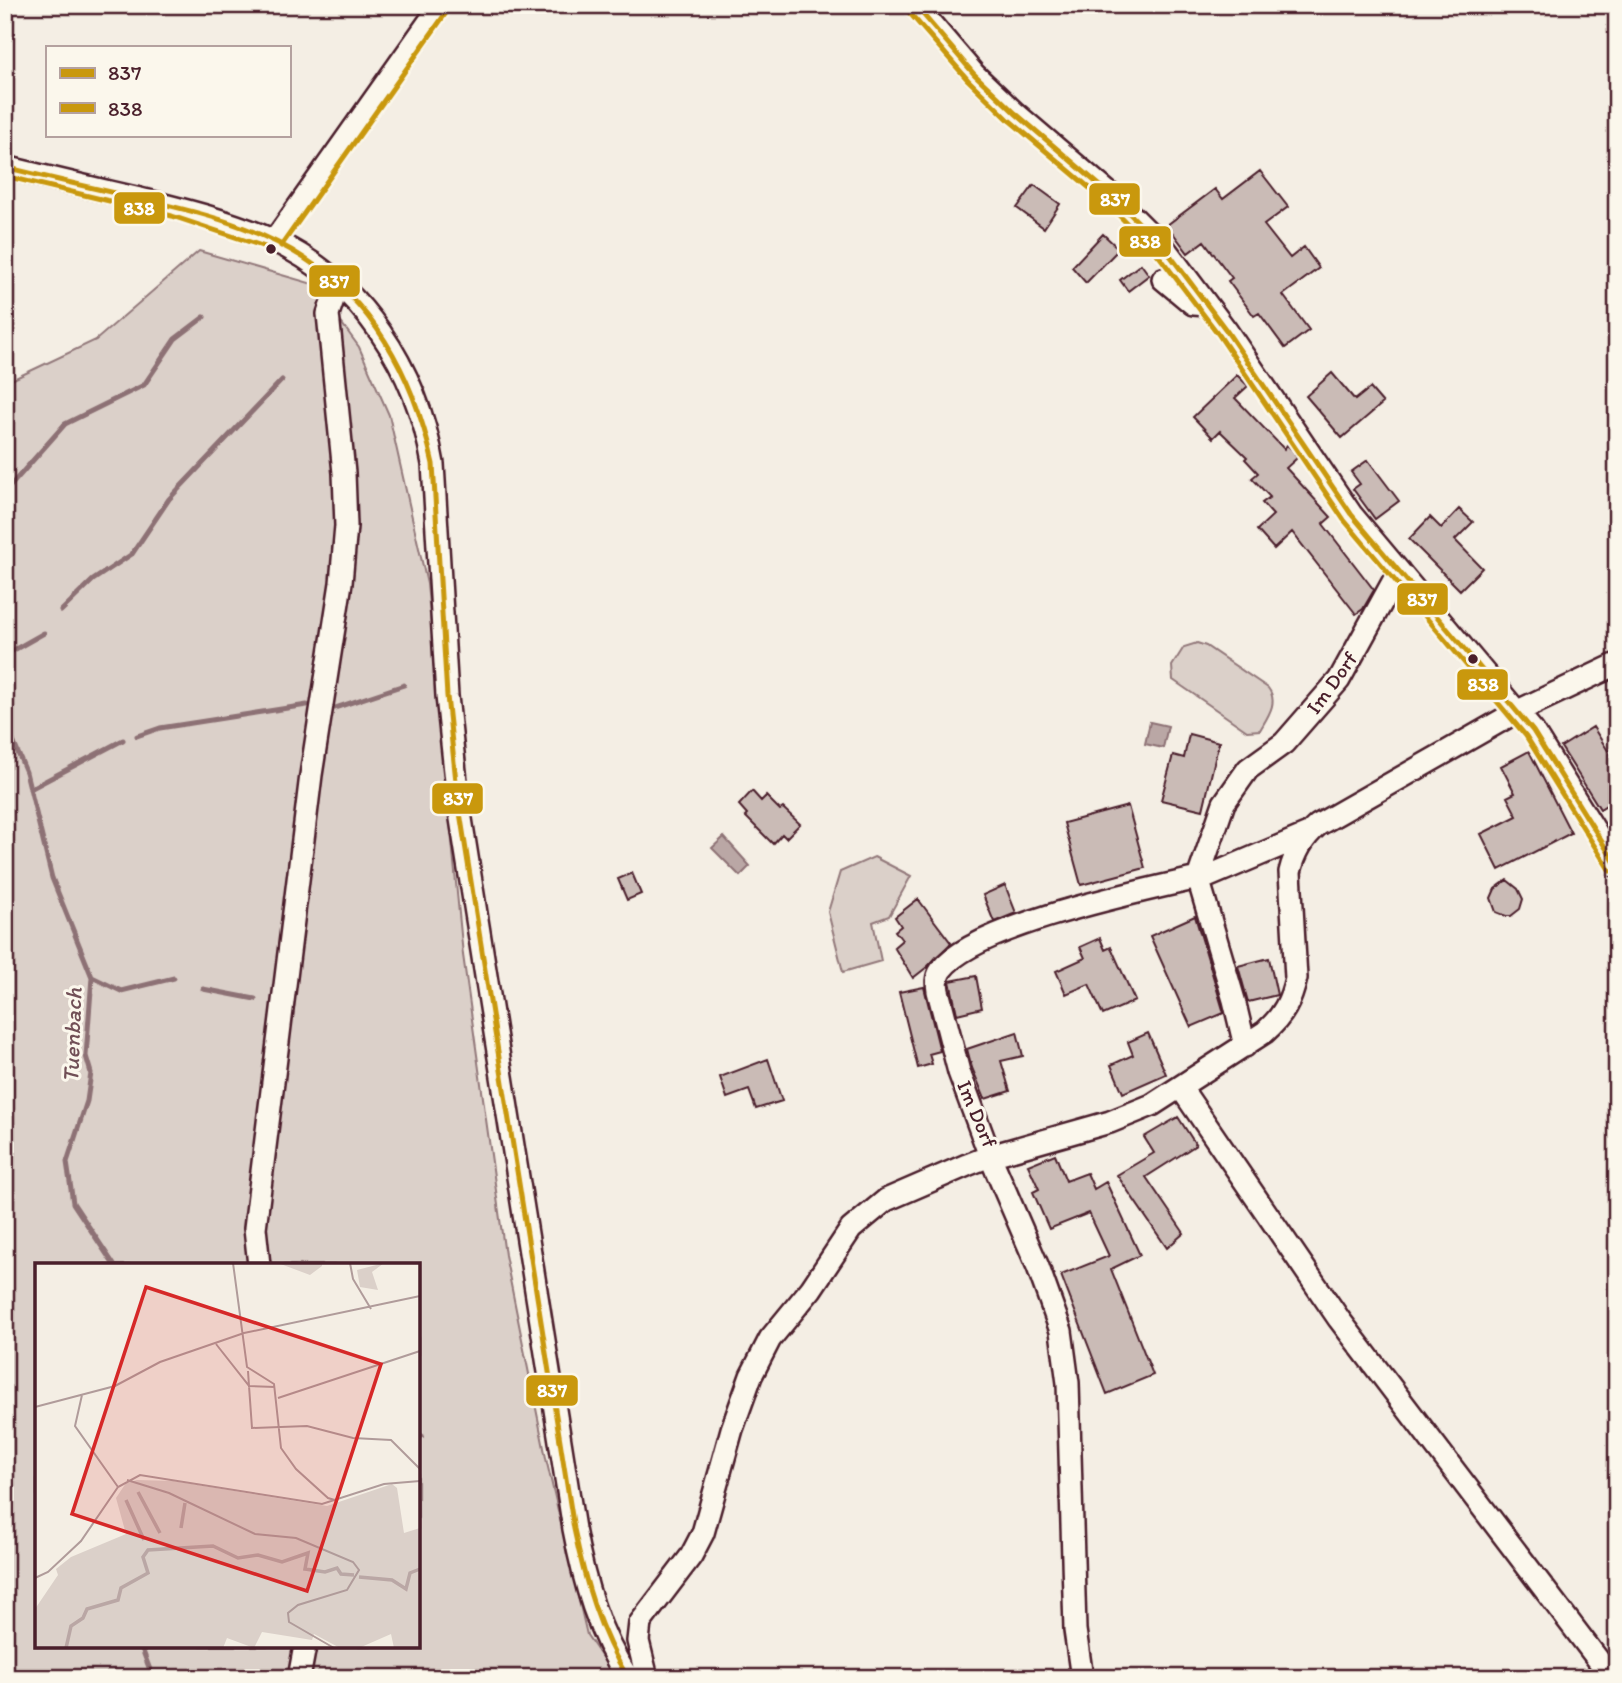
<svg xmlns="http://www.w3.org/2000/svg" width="1622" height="1683" font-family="Itim,sans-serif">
<rect width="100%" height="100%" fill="#f4eee4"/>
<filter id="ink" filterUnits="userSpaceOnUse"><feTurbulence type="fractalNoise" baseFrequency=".0143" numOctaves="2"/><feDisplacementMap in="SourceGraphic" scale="14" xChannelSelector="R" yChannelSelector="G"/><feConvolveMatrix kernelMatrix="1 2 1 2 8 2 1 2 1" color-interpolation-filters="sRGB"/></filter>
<g filter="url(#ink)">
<path fill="#dbd0c9" stroke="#92787a" stroke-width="2" fill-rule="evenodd" d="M199,251L313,284L359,347L389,415L427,584L463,955L505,1255L547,1463L587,1635L616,1678H5V383L96,340ZM37,1265H418V1646H37Z
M1197,643L1206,646L1268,688C1279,702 1268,716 1260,730L1247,731L1173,680L1172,666L1184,647Z
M874,857L911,876L889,916L873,922L881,961L843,972L828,912L840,872Z"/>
<path fill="#baa7a5" stroke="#8d7174" stroke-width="2" d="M1150,722L1168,726L1163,748L1145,744Z
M724,837L750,866L740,876L712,848Z"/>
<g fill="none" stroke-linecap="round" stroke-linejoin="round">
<path stroke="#8d7174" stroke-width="5" d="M5,492L65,424L144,385L175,339L204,317
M61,611L93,580L132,554L169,499L282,380
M5,655L44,633
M335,708L404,685
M5,722L26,772L52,878L92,977L86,1056L91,1073L87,1101L67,1162L73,1203L114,1265
M137,736L160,728L307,705
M30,789L123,740
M92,977L121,991L174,978
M203,989L255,999
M418,1434L422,1436
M141,1646L153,1678"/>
</g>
<path fill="#cabbb6" stroke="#4a1f2b" stroke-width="2" d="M1260,171L1288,207L1264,225L1290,258L1304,247L1319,268L1283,295L1309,330L1285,348L1259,313L1254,316L1228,281L1232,278L1204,241L1188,253L1167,225L1215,189L1223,199Z
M1034,185L1060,204L1044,228L1017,208Z
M1103,234L1119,249L1086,283L1072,267Z
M1141,264L1149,275L1128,291L1120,280Z
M1332,373L1355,400L1370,388L1383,403L1342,438L1306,396Z
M1237,375L1248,386L1235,398L1284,449L1287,445L1292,450L1297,458L1286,468L1331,517L1323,524L1374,590L1363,609L1356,614L1292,532L1274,549L1257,530L1273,515L1262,503L1270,497L1252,478L1258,473L1245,459L1247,457L1220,431L1213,438L1193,417Z
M1368,460L1399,501L1375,519L1353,489L1360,484L1351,472Z
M1459,509L1473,522L1455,540L1482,568L1460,590L1409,539L1430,517L1441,528Z
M1593,727L1617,765V798L1600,809L1561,747Z
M1189,734L1219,742L1203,810L1161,800L1173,755L1184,758Z
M1529,751L1571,833L1499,870L1481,834L1517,816L1507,797L1515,793L1501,766Z
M752,791L761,801L766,796L780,810L783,808L800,824L786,838L782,834L773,844L745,816L747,814L739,805Z
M1128,806L1145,868L1081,885L1064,823Z
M632,873L641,894L627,900L618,879Z
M1507,880L1518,889L1523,899L1520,909L1511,916H1506L1496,912L1491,898L1495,889Z
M1005,885L1016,913L994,922L983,895Z
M918,899L951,943L927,967L913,978L894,947L902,940L895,931L901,926L895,917Z
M1195,916L1224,1013L1191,1027L1150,936Z
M1100,938L1105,950L1111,947L1135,1001L1103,1015L1089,984L1066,994L1056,971L1085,958L1080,947Z
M1269,958L1277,995L1248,1002L1238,966Z
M976,976L982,1008L957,1014L950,981Z
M924,987L940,1051L929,1054L932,1064L918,1068L899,992Z
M1017,1032L1023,1056L1001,1061L1010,1091L985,1099L972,1068L967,1049Z
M1148,1033L1166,1074L1123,1093L1111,1065L1133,1055L1128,1042Z
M768,1059L782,1101L756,1109L749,1090L727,1098L720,1077Z
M1178,1117L1196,1145L1146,1177L1184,1233L1167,1248L1117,1175L1154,1153L1144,1137Z
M1055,1154L1066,1181L1087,1173L1094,1189L1106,1182L1140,1255L1111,1269L1153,1375L1107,1394L1061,1275L1109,1256L1089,1213L1049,1229L1033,1192L1039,1189L1028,1165Z"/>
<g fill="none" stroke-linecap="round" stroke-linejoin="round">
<defs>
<path id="minor" d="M915,5L974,74L1015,113L1111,195L1166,250L1226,330L1351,514L1533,731L1617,866
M5,167C50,178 95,189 140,199C184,210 230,221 272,240C362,281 417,370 433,464L447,696L458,800L574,1529C584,1582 598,1633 628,1678
M274,241L441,5
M1163,279L1193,304L1207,305
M1245,1046L1234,1000L1198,878L1209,876L1306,835
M1181,1088L1339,1319L1612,1678
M259,1265L255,1228L311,775L341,583L346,526L344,473L328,314L338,285
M299,1678L305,1646
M647,1678L638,1641L640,1623L691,1556L703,1533L732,1429L751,1376L770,1339L811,1289L851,1229L886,1200L967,1165L990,1156L1110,1122L1152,1105L1265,1032C1283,1016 1291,1001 1296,978L1290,872C1295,852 1303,838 1318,825L1518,711L1617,664
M1082,1678L1075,1630L1068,1383L1061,1331L1038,1267L990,1156L959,1072L938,991C937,984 936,977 941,970C973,926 1141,891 1198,878L1224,803L1248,769L1284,743L1339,680L1399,571"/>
</defs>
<use href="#minor" stroke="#4a1f2b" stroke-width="26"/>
<use href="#minor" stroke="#fbf7ec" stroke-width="21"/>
<defs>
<path id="bus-1" d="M915,5L974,74L1015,113L1111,195L1166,250L1226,330L1351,514L1533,731L1617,866
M5,167C45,177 84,186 124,195C185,209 251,223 304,258C377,305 415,382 433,464L447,696L458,800L574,1529C585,1582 599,1631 628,1678"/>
<path id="bus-2" d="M908,11L968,80L1009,120L1105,201L1159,256L1219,335L1344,520L1526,736L1610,871
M5,176L172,216L271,249
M281,246L448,10"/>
</defs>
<use href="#bus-1" stroke="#fbf7ec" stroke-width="10"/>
<use href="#bus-2" stroke="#fbf7ec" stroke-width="10"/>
<use href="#bus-1" stroke="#c9980d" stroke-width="5"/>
<use href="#bus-2" stroke="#c9980d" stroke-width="5"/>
</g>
</g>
<g fill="#4a1f2b" stroke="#fbf7ec" stroke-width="2.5">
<circle cx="271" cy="249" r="6"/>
<circle cx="1473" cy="659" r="6"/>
</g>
<g text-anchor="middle" stroke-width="6" stroke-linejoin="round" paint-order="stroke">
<g font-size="21" fill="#4a1f2b" stroke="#fbf7ec">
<text transform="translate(1332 683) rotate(-54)" y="7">Im Dorf</text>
<text transform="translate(977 1114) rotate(67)" y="7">Im Dorf</text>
</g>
<g font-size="23" font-style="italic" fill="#714f56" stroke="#fbf7ec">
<text transform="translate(72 1035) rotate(-88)" y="8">Tuenbach</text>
</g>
</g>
<g transform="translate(35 1263)">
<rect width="385" height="385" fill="#f4eee4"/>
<path d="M243,0H287V3L275,12ZM349,0L337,9L343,27L325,24L322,7ZM102,217L138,218L292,243L357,221L362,225L369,270L385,265V385H359L356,371L324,385H305L279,371L277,377L227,369L219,385L192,375L188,385H0V346L23,312L21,306L36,294L91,271L81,235L91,220Z" fill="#dbd0c9"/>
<path fill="none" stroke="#baa7a5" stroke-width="3.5" d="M103,229L125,270M91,237L109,277M146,265L150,240M324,314L357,317L371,326L375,310L385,306M31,385L36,363L48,355L52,346L83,337L86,325L113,310L108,294L113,287L178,283L203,295L223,292L247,299L273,290L270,306L290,309L302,305L306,311L319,312"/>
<path fill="none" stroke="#b09b9a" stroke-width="2" d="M198,0L212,104L239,121L246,185L261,206L293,235L303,238M315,0L318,16L336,46M181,81L214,123L217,165L272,163L318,175L356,177L385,206M213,108L214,123L240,124M47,132L40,163L83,224M243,135L385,88M0,144L80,123L125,99L209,70L385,33M92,217L134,230L220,271L261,275L318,299L324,307L312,327L263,342L253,350L254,359L299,385M0,315L13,309L46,278L83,224L105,212L287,241L349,221L385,218"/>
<path fill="#d62828" fill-opacity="0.15" stroke="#d62828" stroke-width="3.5" d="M111,24L346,101L272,328L37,251Z"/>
<rect width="385" height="385" fill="none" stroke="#4a1f2b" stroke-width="3.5"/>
</g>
<g stroke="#fbf7ec" stroke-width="2.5">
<rect x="1088" y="182" width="53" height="34" rx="7" fill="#c9980d"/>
<rect x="113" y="191" width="53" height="34" rx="7" fill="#c9980d"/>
<rect x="1118" y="225" width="54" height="33" rx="7" fill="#c9980d"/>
<rect x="308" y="264" width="53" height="34" rx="7" fill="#c9980d"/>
<rect x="1396" y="582" width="53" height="34" rx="7" fill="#c9980d"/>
<rect x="1456" y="668" width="53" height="33" rx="7" fill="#c9980d"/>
<rect x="431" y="782" width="53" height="33" rx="7" fill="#c9980d"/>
<rect x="525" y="1374" width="54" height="33" rx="7" fill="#c9980d"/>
</g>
<g font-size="19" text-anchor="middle" font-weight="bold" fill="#fff">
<text x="1115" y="206">837</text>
<text x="139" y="215">838</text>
<text x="1145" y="248">838</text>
<text x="334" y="288">837</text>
<text x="1422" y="606">837</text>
<text x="1483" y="691">838</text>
<text x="458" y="805">837</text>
<text x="552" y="1397">837</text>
</g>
<rect width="1622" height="1683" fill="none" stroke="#fbf7ec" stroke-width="28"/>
<rect x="14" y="14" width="1594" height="1655" fill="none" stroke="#4a1f2b" stroke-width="2.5" filter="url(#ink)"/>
<rect x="46" y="46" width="245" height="91" fill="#fbf7ec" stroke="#b4a19f" stroke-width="2"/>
<rect x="60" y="68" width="35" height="10" fill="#c9980d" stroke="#b4a19f" stroke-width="2"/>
<text x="108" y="80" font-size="21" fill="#4a1f2b">837</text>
<rect x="60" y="103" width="35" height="10" fill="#c9980d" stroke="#b4a19f" stroke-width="2"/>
<text x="108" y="116" font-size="21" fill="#4a1f2b">838</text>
</svg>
